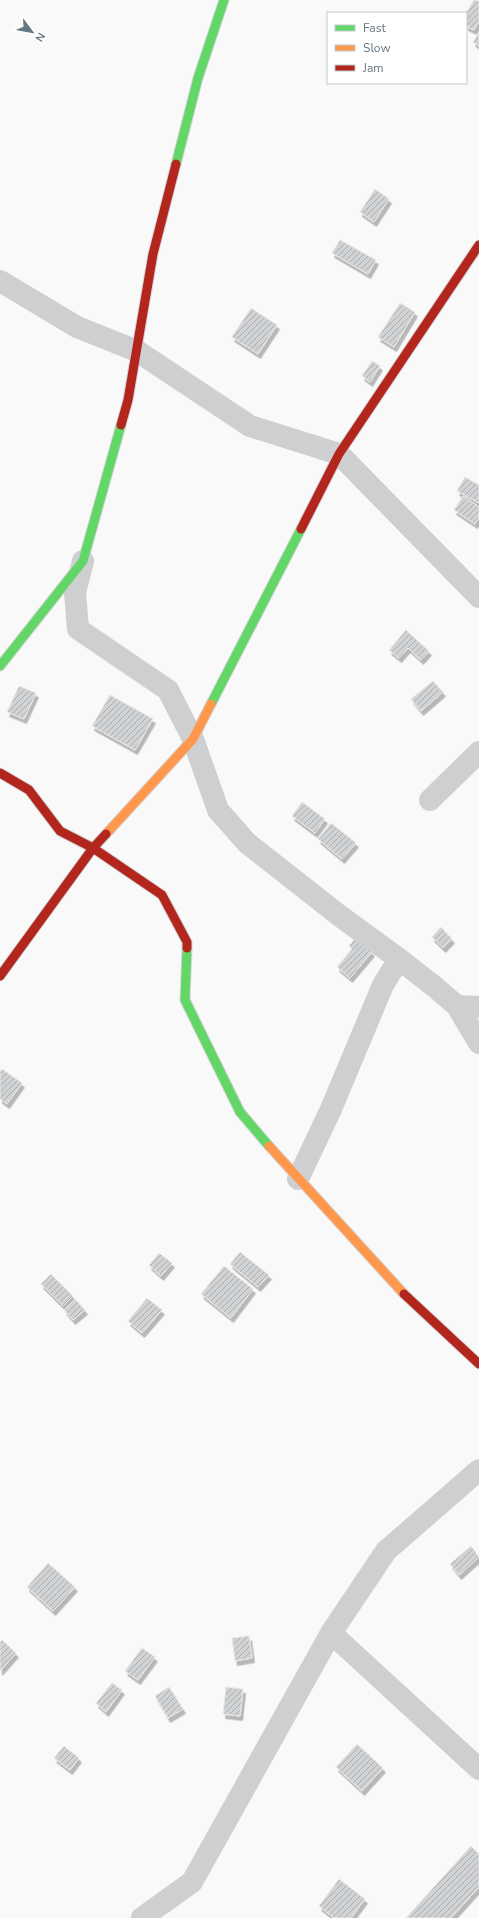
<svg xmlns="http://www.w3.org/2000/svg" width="479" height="1918" font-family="'Nunito Sans',sans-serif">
<defs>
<pattern id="building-hatch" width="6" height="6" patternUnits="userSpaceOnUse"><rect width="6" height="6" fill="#d0d2d3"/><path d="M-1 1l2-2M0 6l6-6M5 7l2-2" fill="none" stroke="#acafb1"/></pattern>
<filter id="shadow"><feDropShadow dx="2.5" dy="4.5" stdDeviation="0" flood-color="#0004"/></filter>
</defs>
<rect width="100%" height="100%" fill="#f9f9f9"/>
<path fill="url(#building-hatch)" stroke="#e8e8e8" filter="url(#shadow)" d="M474,0L479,1V21L474,30L466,26V13Z
M479,32V46L473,42Z
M375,189L389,199L374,222L360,212Z
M340,240L376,260L368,274L332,253Z
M400,303L415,312L394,347L378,337Z
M251,308L277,325L258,354L232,337Z
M372,361L380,366L370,382L362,376Z
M465,477L479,485V503L457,491Z
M463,496L479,507V517L475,524L454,510Z
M406,630L429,651L421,660L408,648L399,658L389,650Z
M433,681L443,692L421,711L411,699Z
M19,686L36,693L24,719L7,712Z
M110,695L153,719L135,750L92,726Z
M302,802L325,819L315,833L292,816Z
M331,823L356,843L342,859L318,839Z
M441,927L452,939L443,948L432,937Z
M355,938L372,952L350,978L337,967L352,949L349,946Z
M2,1069L22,1083L7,1104L0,1099V1072Z
M240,1252L269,1275L258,1287L230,1264Z
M159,1253L172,1263L161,1276L149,1265Z
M224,1266L253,1289L231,1318L201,1294Z
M51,1274L73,1296L63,1306L41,1284Z
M147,1298L162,1310L142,1333L128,1321Z
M75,1299L85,1310L73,1320L64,1310Z
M471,1546L479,1557L459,1575L450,1564Z
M48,1563L75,1587L53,1611L27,1587Z
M249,1636L252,1658L235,1661L232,1638Z
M2,1640L16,1653L0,1671V1642Z
M142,1648L155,1657L138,1680L125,1671Z
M112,1683L122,1690L106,1712L96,1703Z
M169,1687L183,1709L168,1718L155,1696Z
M226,1687L243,1689L240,1716L223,1714Z
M357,1744L383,1768L362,1791L336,1767Z
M64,1746L79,1758L70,1770L54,1758Z
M471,1846L479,1854V1887L451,1918H406Z
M339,1879L365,1899L351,1918H334L319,1906Z"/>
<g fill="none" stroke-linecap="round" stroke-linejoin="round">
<defs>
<path id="fast" d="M176,164L198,78L224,0
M0,666L83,561L121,425
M211,704L301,529
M187,948L185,1000L240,1112L269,1146"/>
<path id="slow" d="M106,834L193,739L211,704
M269,1146L404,1294"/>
<path id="jam" d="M121,425L128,400L153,254L176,164
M301,529L339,454L479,245
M0,773L29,790L60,831L93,848L162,895L187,942V948
M0,976L93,848L106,834
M404,1294L479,1364"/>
</defs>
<use href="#fast" stroke="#d5d6d7" stroke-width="11"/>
<use href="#slow" stroke="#d5d6d7" stroke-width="11"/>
<use href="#jam" stroke="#d5d6d7" stroke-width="11"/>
<path stroke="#cecfd0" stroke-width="22" d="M0,281L77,327L137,351L250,426L339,454L479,597
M83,561L75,593L78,629L168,690L193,739L218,810L247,843L340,916L399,959
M430,800L479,752
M457,1006L479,1007
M298,1179L331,1109L383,985L399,959L435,987L457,1006L479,1043
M331,1633L479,1769
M142,1918L192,1882L331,1633L386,1551L479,1470"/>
<use href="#fast" stroke="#63d668" stroke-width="9"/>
<use href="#slow" stroke="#ff974d" stroke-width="9"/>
<use href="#jam" stroke="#b3261e" stroke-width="9"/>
</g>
<rect x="327" y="12" width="140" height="72" fill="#ffffff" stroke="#c1c8cd"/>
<rect x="335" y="25" width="20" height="6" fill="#63d668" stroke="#c1c8cd"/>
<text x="363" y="32" font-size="12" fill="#657683">Fast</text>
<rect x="335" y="45" width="20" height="6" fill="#ff974d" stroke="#c1c8cd"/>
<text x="363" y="52" font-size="12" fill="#657683">Slow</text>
<rect x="335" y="65" width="20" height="6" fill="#b3261e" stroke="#c1c8cd"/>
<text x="363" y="72" font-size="12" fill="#657683">Jam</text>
<g transform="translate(32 32) rotate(122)" stroke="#ffffff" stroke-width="3" paint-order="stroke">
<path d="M0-3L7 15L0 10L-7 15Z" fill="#657683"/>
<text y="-6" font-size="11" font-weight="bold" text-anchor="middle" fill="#657683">N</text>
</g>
</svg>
